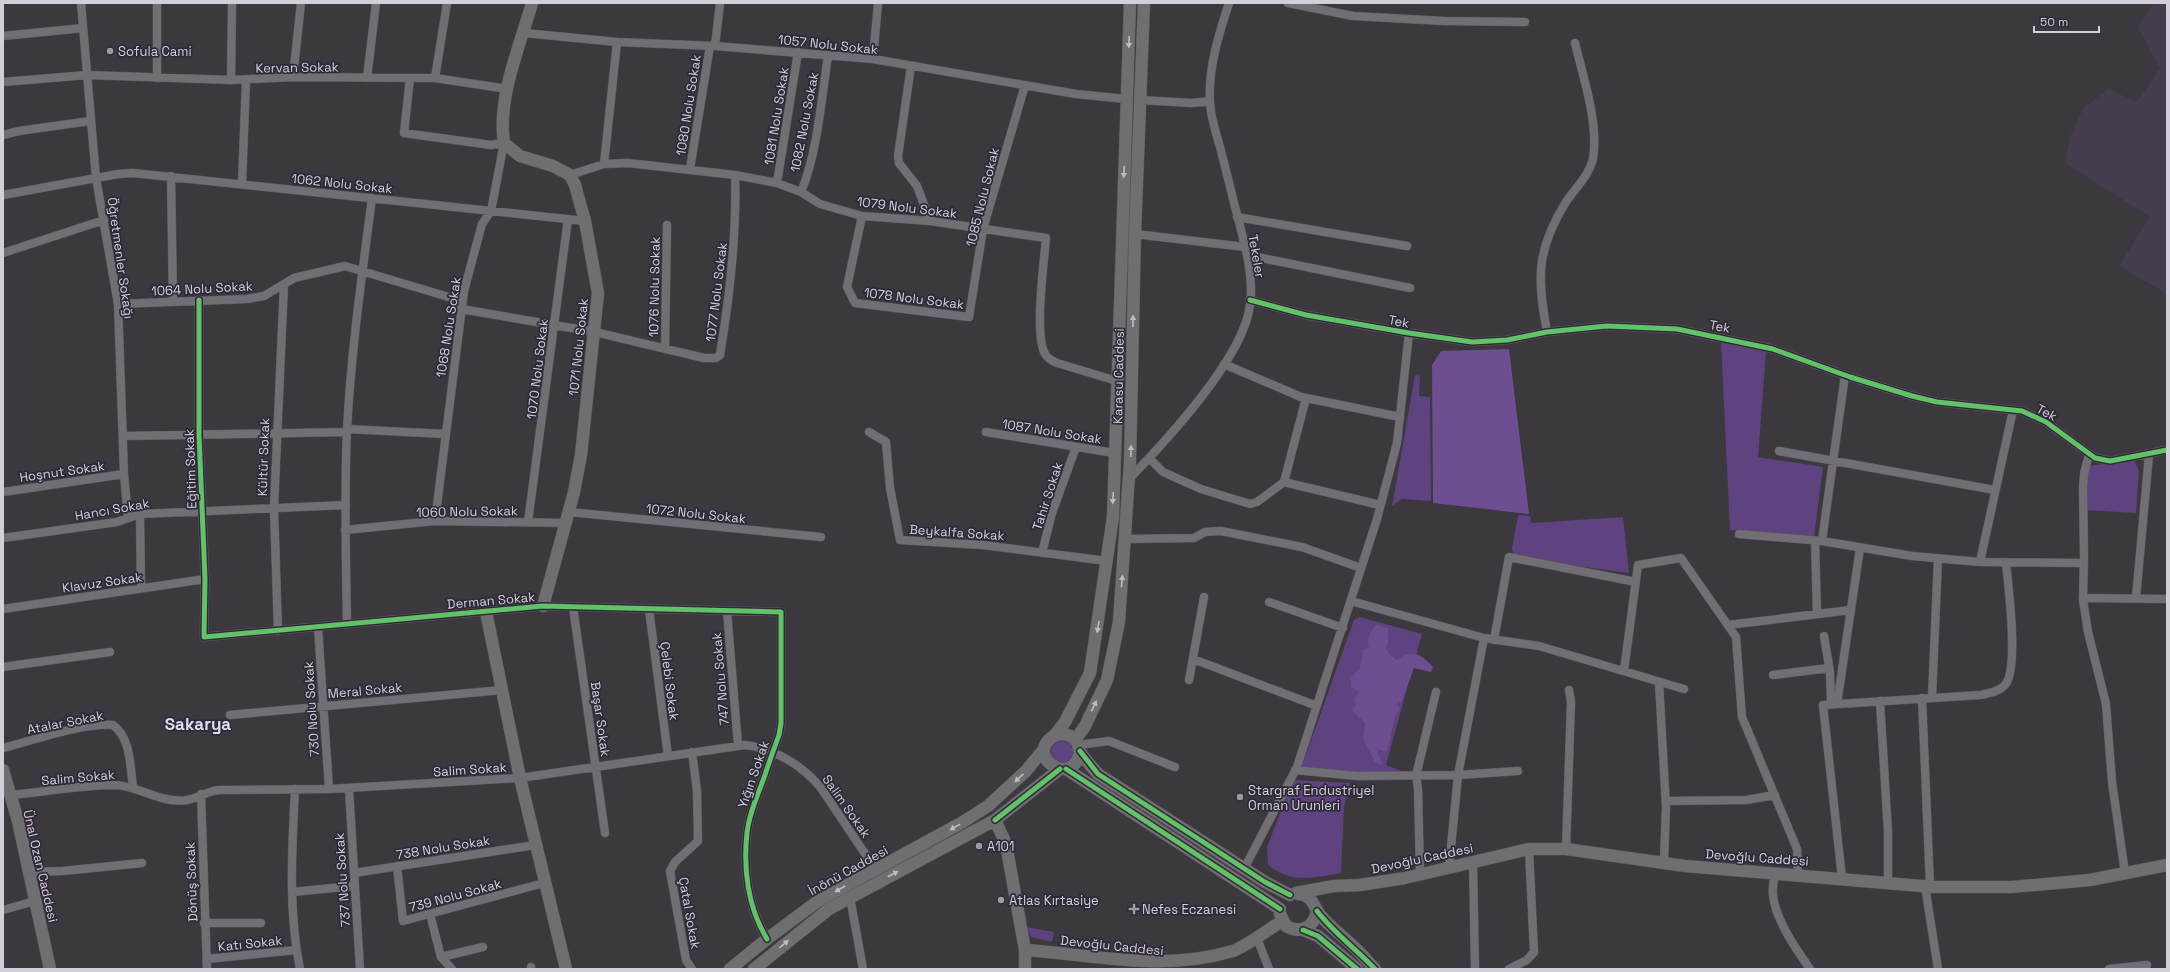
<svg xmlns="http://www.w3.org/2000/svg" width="2170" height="972" font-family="'Space Grotesk',sans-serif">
<rect width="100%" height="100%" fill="#3b383e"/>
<path fill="#453c4e" d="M2154,3H2167V294L2119,266L2150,217L2065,163L2071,134L2084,107L2109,89L2137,102L2160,68L2138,27Z"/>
<path fill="#5f4280" d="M1721,342L1766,352L1758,457L1823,467L1814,537L1730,530Z
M1415,375L1420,376L1419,396L1430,397L1431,501L1402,499L1392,506Z
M2134,460L2139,471L2136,513L2084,510L2088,466Z
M1518,515L1530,516L1531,523L1623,517L1629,573L1519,558L1514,556L1512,549Z
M1360,617L1422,634L1386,765L1404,772L1399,774L1306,770L1302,766L1354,620Z
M1051 752a11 11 0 1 1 22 0a11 11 0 1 1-22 0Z
M1293,780L1350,783L1344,807L1341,873C1313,878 1292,884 1268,865L1267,847Z
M1026,927L1054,932L1052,942L1031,937Z"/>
<path fill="#6d4e90" d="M1509,349L1529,514L1433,503L1432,365L1441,351Z
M1376,625L1388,628V642L1386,648L1390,655L1397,660C1412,648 1421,654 1433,667L1431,672L1414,668L1401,703L1397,701V704L1400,709L1396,714L1387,752L1377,749L1382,765L1375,762L1363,739L1365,723L1352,710L1356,704L1354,698L1360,692L1351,687V678L1360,668L1363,649L1369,648C1366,640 1370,632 1376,625Z"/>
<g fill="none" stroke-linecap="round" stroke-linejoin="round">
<defs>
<path id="street" d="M81,3L96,178L118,304L124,474L128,518
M1288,3L1353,16L1444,21L1525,22
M524,33L617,42L715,46L873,59L1076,94L1126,99
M3,36L83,28
M715,46L720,3
M873,59L878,3
M911,66L898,156L899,163L917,186L930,221
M293,77L301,3
M157,78V3
M367,78L376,3
M410,78L404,133L491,145L504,143L491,211L482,224L464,291L435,521
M435,78L447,3
M231,80L232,3
M3,82L87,75L231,80L293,77L435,78L508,89
M1140,100L1192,103L1210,101
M3,135L19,131L90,121
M604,164L628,163L735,175L777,183L801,192L820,204L862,216L930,221L1046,238C1044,263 1034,334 1045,354C1048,359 1052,361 1057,363L1117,381
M690,169L710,46
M570,175L604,164L617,42
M171,176L173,302
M777,183L798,52
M242,184L246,80
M801,192C817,155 822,96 828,55
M3,195L118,174L133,173L585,221
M862,216L847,287L855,303L969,317L983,229L1025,85
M1237,217L1407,246
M1135,234L1245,247
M3,253L104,220
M1247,255L1410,288
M199,300V434L205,579L204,637L543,606L781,612V723L779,735C774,749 769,762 765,775C758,795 749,813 747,833C743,869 748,908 767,939
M1250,300L1306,315L1409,333L1472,342L1507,340L1547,332L1607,326L1677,329L1773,349L1850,377L1912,396L1937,402L2022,411L2046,422L2095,458L2110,461L2167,450
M118,304L247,299L264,296L294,278L345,266L462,301
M461,309L595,332L704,358H716L720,355C730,295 737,236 735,175
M1547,332C1537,278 1536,250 1566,202C1575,188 1589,176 1593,159C1599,123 1583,77 1575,43
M665,349L667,225
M1224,364L1301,397L1400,417
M347,429L445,434
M869,432L886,442L890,488L900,540L983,545L1107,561
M986,432L1114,453
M123,436L347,432
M1779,451L1995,490
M2089,454L2084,474L2083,488L2084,556L2083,600L2088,632L2106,704L2112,782L2125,873
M1149,458L1163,472L1201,489L1250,504L1257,502L1284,482L1306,398
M1129,479C1166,441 1244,357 1250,305C1254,276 1245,246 1238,218C1232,196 1227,173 1221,151C1217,135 1210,117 1210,101C1208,68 1219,34 1229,3
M1284,482L1380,505
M3,492L124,474
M569,512L821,537
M140,514L141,588
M528,522L568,219
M345,530L435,521L566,523
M1739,534L1822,541L1912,556L1980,562L2084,563
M3,538L117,522L140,514L346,505
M1126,539L1194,538L1205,532L1221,531L1302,547L1361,568
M1815,541L1817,614
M1822,541L1845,375
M1042,553L1052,513L1076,447
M1980,562L2013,410
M2083,598L2167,599
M2136,598L2149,455
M1351,601L1484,638L1539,646L1684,689
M1269,602L1343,628
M573,607L605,833
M3,609L205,579
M649,609L668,756
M727,611L738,745
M347,624C346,560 344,495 347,430C351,352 362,275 372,198
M1728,625L1851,610
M318,627L329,789
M278,631L274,508L284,284
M1824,636L1830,672L1831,704
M1494,640L1509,557L1636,582
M1193,659L1317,706
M3,667L110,652
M1624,671L1638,565L1681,558L1736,637L1742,717L1797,849L1798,875
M1773,675L1829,668
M1189,680L1204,597
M1659,682L1666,807L1664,862
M1932,697L1938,559
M1922,698L1930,886
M1880,701L1888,832V882
M1837,704L1860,548
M230,715L502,690
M1078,745L1109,741L1175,767
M3,748C34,740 82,723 113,725C131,738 130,766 133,787
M692,752L697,791L698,841L675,862L670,871L686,960L692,969
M1295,770L1357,776L1458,775L1518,771
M295,789C292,849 288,910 300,969
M349,789L360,969
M201,794L207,969
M10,795C43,792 83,785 115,785C139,786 162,804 187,800C198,798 207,791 219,790L329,789L520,778L745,745C774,748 803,766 821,788L876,870
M1666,801L1746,800L1775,795
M1566,849L1571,702L1569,690
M1473,862L1475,969
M397,866L403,921L544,883
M1449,868L1458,775L1484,638
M1244,869L1297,767L1377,519L1397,443L1409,333
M29,872L63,871L142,863
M354,873L535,845
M1775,873C1774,880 1772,888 1773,895C1775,919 1796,949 1810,969
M1420,874L1418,788L1416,776L1436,692
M1842,878L1823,705L1981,695C1989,693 1998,692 2004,686C2020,672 2008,585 2006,562
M1925,886L1938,969
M292,892L354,886
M850,897L863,969
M3,910L35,901
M430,914L441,957L452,969
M204,923H261
M1257,938L1269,969
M441,957L483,947
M207,959L296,950
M531,967V969
M1509,969L1527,960L1534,952L1529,849
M2109,969L2147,965"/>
<path id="secondary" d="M532,3C520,46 497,98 504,143L520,156L553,166L570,175L575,185L585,221L598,293L581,455L574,492L543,606
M486,612L520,778L566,969
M1054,736L1065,722L1090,673L1113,517L1130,3
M1075,740L1085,726L1107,680L1119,622L1130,461L1135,234L1144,3
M1080,751C1074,789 1026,758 1051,738C1058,732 1070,733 1076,741C1079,744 1078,749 1080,752C1085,760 1092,767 1098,774L1265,882L1290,895
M1066,769L1280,909
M3,770L18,821L50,969
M995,820L1006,844L1025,950V969
M1296,893L1334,886L1360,885L1405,878L1529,849H1566L1685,866L1933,887H2012L2090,880L2167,865
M1298,894C1314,895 1312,906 1321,916C1331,928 1344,937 1355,948C1362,954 1368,962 1375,969
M1280,914L1286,926C1300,934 1314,928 1317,911
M1303,930L1318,936L1357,969
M1025,950C1096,955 1162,972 1233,951C1250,944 1266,931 1282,921
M730,969L767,939L818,901L963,822L988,806L1026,771L1044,749
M754,969L829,909L995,820L1060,769"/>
</defs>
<use href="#street" stroke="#58565c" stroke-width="9"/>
<use href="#secondary" stroke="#58565c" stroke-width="13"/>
<use href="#street" stroke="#716e74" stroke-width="8"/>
<use href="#secondary" stroke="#6f6e70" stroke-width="12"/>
<defs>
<path id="cycleway" d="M199,300V434L205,579L204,637L543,606L781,612V723L779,735C774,749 769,762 765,775C758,795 749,813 747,833C743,869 748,908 767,939
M1250,300L1306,315L1409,333L1472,342L1507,340L1547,332L1607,326L1677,329L1773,349L1850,377L1912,396L1937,402L2022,411L2046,422L2095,458L2110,461L2167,450
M1080,751L1098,774L1265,882L1290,895
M1066,769L1280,909
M995,820L1060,769
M1317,911C1334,933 1356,949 1375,969
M1303,930L1318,936L1357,969"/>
</defs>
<use href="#cycleway" stroke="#302a38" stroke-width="8"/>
<use href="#cycleway" stroke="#61c268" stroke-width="5"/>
</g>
<defs><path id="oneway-solid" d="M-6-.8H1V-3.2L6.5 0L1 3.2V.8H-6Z"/></defs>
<g fill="#bfbcc3">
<use href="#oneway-solid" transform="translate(1129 42) rotate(92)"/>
<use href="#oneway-solid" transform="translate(1124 172) rotate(92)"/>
<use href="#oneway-solid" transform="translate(1133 321) rotate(-89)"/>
<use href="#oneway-solid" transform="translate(1131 451) rotate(-89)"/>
<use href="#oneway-solid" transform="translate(1113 498) rotate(92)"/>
<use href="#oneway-solid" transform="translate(1122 581) rotate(-85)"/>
<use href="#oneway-solid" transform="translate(1098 627) rotate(99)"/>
<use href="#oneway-solid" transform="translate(1094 706) rotate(-65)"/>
<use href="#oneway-solid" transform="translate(1019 778) rotate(137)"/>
<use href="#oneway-solid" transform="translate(955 827) rotate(151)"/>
<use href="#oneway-solid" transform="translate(893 874) rotate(-28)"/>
<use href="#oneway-solid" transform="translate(840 889) rotate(150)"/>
<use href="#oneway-solid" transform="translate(784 944) rotate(-40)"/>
</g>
<g fill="#9e9aa2" stroke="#302a38" stroke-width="1.5">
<circle cx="110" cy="51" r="4"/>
<circle cx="1240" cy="797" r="4"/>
<circle cx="979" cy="846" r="4"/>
<circle cx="1001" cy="900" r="4"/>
<path d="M1132 903h4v4h4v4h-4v4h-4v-4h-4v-4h4z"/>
</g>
<g text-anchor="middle" stroke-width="3.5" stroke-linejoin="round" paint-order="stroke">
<g font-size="13" fill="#d3cfd8" stroke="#302a38">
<text transform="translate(828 44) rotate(6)" y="5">1057 Nolu Sokak</text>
<text transform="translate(297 67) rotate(-1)" y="5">Kervan Sokak</text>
<text transform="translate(688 105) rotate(-81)" y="5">1080 Nolu Sokak</text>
<text transform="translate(776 116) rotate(-81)" y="5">1081 Nolu Sokak</text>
<text transform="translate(804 122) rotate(-79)" y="5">1082 Nolu Sokak</text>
<text transform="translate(342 183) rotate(6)" y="5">1062 Nolu Sokak</text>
<text transform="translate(982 197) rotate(-76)" y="5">1085 Nolu Sokak</text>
<text transform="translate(907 207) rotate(7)" y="5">1079 Nolu Sokak</text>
<text transform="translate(1257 256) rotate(80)" y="5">Tekeler</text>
<text transform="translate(121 258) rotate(82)" y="5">Öğretmenler Sokağı</text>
<text transform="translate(654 287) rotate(-89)" y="5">1076 Nolu Sokak</text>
<text transform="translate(202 288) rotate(-3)" y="5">1064 Nolu Sokak</text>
<text transform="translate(716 292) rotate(-83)" y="5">1077 Nolu Sokak</text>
<text transform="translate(914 298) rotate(7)" y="5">1078 Nolu Sokak</text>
<text transform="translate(1399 321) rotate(10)" y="5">Tek</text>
<text transform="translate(1720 326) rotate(10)" y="5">Tek</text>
<text transform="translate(448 327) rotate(-81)" y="5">1068 Nolu Sokak</text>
<text transform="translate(578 347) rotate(-84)" y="5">1071 Nolu Sokak</text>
<text transform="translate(537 369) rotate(-83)" y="5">1070 Nolu Sokak</text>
<text transform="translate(1118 376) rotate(-89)" y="5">Karasu Caddesi</text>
<text transform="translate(2047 412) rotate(28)" y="5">Tek</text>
<text transform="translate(1052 431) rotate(9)" y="5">1087 Nolu Sokak</text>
<text transform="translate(263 457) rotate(-88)" y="5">Kültür Sokak</text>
<text transform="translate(190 469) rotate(-92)" y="5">Eğitim Sokak</text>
<text transform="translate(62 471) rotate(-8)" y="5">Hoşnut Sokak</text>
<text transform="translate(1047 496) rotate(-72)" y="5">Tahir Sokak</text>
<text transform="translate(112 509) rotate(-10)" y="5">Hancı Sokak</text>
<text transform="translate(467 511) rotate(-1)" y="5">1060 Nolu Sokak</text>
<text transform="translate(696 513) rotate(6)" y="5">1072 Nolu Sokak</text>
<text transform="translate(957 532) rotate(4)" y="5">Beykalfa Sokak</text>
<text transform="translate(102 582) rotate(-8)" y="5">Klavuz Sokak</text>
<text transform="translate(491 600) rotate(-5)" y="5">Derman Sokak</text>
<text transform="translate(720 679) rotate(-95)" y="5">747 Nolu Sokak</text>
<text transform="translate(670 681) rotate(83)" y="5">Çelebi Sokak</text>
<text transform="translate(365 690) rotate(-5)" y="5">Meral Sokak</text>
<text transform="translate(311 709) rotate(-94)" y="5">730 Nolu Sokak</text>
<text transform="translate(601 719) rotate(82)" y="5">Başar Sokak</text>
<text transform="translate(65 722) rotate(-11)" y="5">Atalar Sokak</text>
<text transform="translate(470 769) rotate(-4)" y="5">Salim Sokak</text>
<text transform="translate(753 774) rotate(-71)" y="5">Yığın Sokak</text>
<text transform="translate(78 777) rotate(-5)" y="5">Salim Sokak</text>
<text transform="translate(847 806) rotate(55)" y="5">Salim Sokak</text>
<text transform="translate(443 847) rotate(-9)" y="5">738 Nolu Sokak</text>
<text transform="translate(1757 857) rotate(4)" y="5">Devoğlu Caddesi</text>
<text transform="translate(1422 858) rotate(-12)" y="5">Devoğlu Caddesi</text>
<text transform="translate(41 866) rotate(77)" y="5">Ünal Ozan Caddesi</text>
<text transform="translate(848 870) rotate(-29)" y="5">İnönü Caddesi</text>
<text transform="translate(342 880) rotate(-94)" y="5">737 Nolu Sokak</text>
<text transform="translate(191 882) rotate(-92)" y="5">Dönüş Sokak</text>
<text transform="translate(455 895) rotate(-15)" y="5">739 Nolu Sokak</text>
<text transform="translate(690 913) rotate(80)" y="5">Çatal Sokak</text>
<text transform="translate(250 943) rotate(-6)" y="5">Katı Sokak</text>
<text transform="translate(1112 945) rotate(6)" y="5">Devoğlu Caddesi</text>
</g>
<g font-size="13" fill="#d3cfd8" stroke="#302a38" text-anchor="start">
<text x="118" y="56">Sofula Cami</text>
<text x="1248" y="795">Stargraf Endustriyel<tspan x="1248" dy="15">Orman Urunleri</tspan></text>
<text x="987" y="851">A101</text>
<text x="1009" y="905">Atlas Kırtasiye</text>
<text x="1142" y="914">Nefes Eczanesi</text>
</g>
<g font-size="17" font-weight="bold" fill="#e1daeb" stroke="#302a38">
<text x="198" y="730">Sakarya</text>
</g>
</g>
<rect width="2170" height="972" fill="none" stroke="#d3cfd8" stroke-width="8"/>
<path d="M2034 26v6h65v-6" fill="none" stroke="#d3cfd8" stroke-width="2"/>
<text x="2040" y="26" font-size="12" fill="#d3cfd8" stroke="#302a38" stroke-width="3" paint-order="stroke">50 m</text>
</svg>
